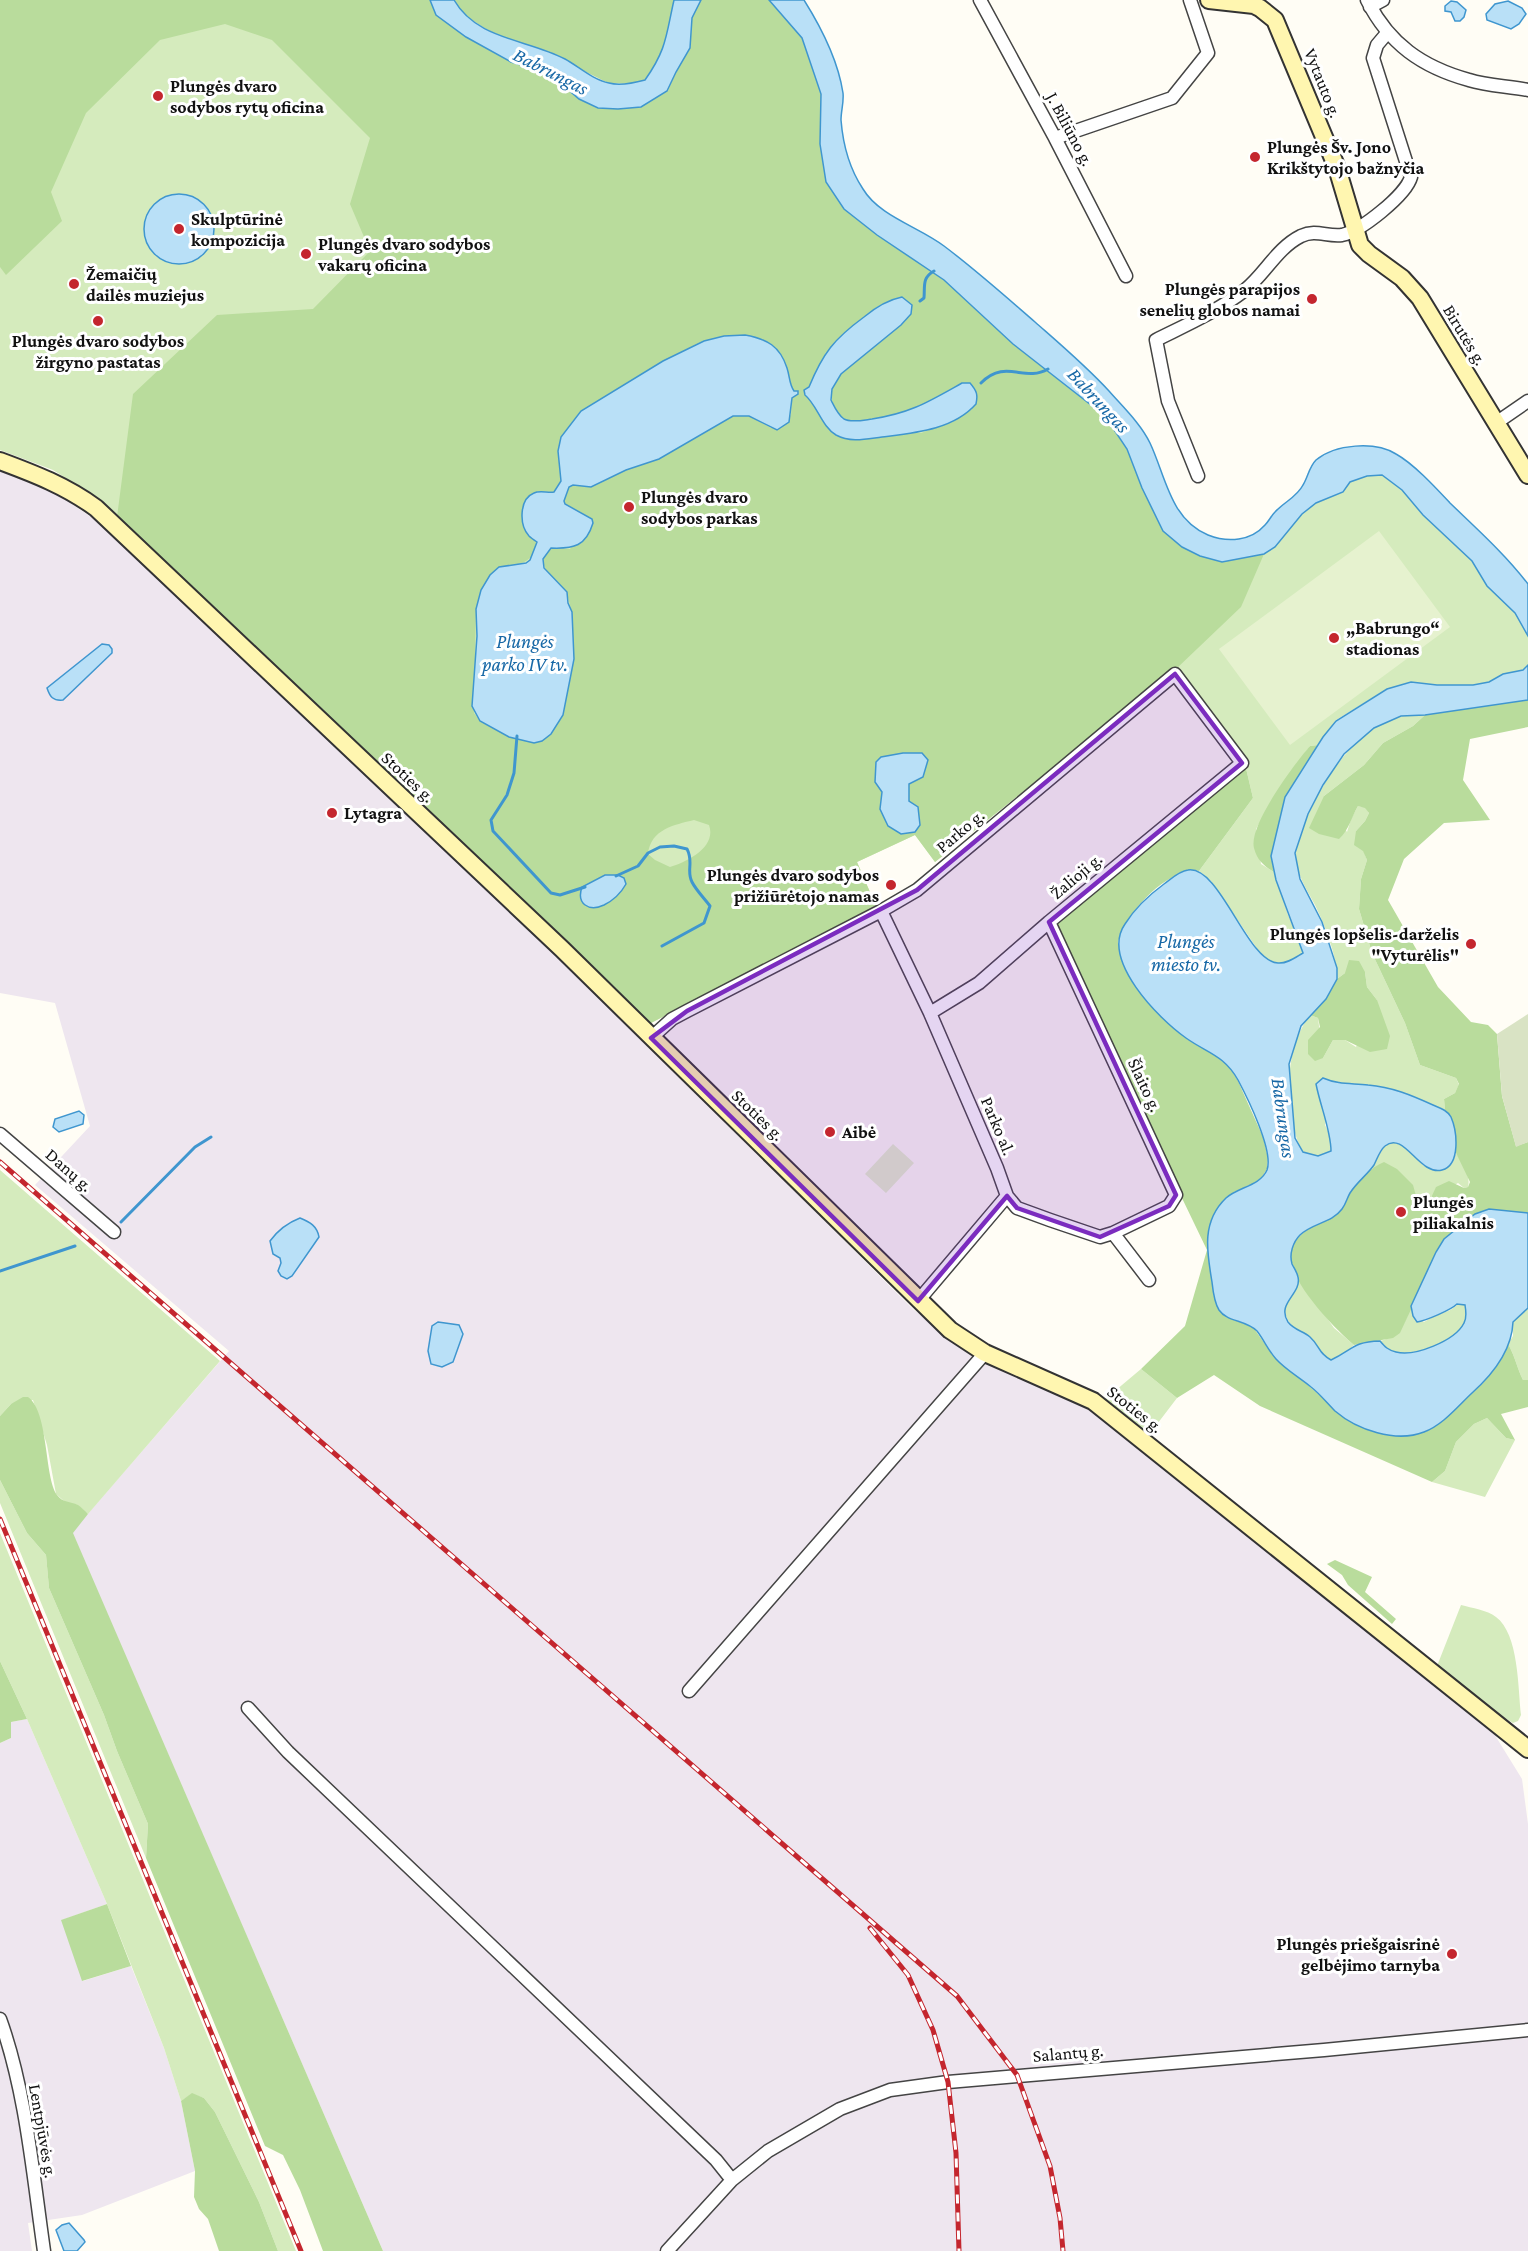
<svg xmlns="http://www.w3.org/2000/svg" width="1528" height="2251" font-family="'Crimson Pro',serif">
<rect width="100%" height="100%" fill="#fffdf5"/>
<path fill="#eee6ef" d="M0,469L59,495L104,526L609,1007L914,1310L946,1335L1082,1405L1102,1418L1493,1732L1522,1779L1528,1824V2251H383L72,1532L229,1351L35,1185L90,1126L55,1003L0,993Z
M27,1719L107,1904L62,1920L83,1981L131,1966L164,2048L181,2101L195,2171L82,2215L28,2223L32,2251H0V1743L11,1738V1722Z"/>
<path fill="#d5ebbd" d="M0,0H430L436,15L641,107L701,0H769L820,144L1163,531L1275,547L1302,514L1316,503L1343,492L1350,482L1367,476L1382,475L1402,490L1423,515L1472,561L1487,586L1515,613L1528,636V665L1523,670L1503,674L1489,682L1473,685H1437L1411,682L1387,689L1336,720L1318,745L1310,746L1279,789L1256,829L1261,864L1274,872L1288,915L1304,953L1290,961L1280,964L1269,961L1258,950L1211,881L1199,871L1253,798L1245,764L1176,670L935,862L915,835L857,862L876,906L651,1023L97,498L53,470L0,450Z
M1425,715L1413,726L1383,743L1364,765L1324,796L1347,832L1351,819L1358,806L1365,807L1369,813L1365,821L1356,831L1367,860L1361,879L1359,909L1372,953L1405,1023L1420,1065L1456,1078L1459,1085L1455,1093L1444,1099L1445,1110C1403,1091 1383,1085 1336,1084L1325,1125L1331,1137V1151L1318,1156L1303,1153C1283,1115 1283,1049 1310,1015L1318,1018L1323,1058L1333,1040H1345L1356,1047L1377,1000L1367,987L1365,972L1345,973L1337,979C1337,955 1325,926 1315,905C1306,888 1296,874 1296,854C1296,840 1305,820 1312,807C1329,772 1361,724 1402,716C1409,714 1418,715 1425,715Z
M1391,1142C1405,1144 1414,1156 1424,1166L1452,1164L1456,1153C1462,1163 1471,1175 1468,1187L1464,1188L1458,1183L1430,1199L1425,1211L1420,1210L1418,1203L1372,1167L1384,1147Z
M0,1170L220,1361L88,1514L77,1505L65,1502L56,1494L47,1445L33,1400L11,1404L0,1416Z
M1298,1277L1334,1328L1354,1345L1343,1355L1331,1360C1318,1353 1319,1344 1309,1337C1307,1335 1303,1335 1301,1333C1292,1328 1283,1316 1285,1306C1288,1293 1296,1295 1298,1277Z
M1462,1303L1465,1305C1466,1310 1467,1318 1465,1323C1456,1341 1414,1357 1395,1352C1388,1350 1385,1346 1380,1341C1400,1336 1405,1324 1411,1306L1413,1316L1424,1322C1432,1317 1440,1314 1448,1311C1454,1309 1456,1304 1462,1303Z
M1528,1308V1380H1523C1517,1368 1515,1356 1508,1344L1513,1336V1322Z
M1141,1369L1177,1398L1148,1436L1103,1401Z
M1487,1418L1506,1438L1515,1440L1485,1497L1432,1482L1445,1471L1456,1442L1474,1424Z
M0,1480L27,1533L46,1555L49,1588L104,1715L117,1751L148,1824L146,1858L0,1503Z
M0,1533L296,2251H278L259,2202L215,2112L204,2098L192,2094L181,2101L164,2048L107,1904L27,1719L0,1661Z
M1461,1605C1472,1608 1487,1610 1496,1617C1519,1634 1518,1689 1521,1715L1518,1721L1513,1723L1495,1712L1437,1666Z"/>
<path fill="#b9dc9c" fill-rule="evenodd" d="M0,0H430L436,15L511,62L538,70L557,80L579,99L668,91L676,72L690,48L692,18L701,0H769L802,37L821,94L820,144L877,235L944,280L1013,344L1105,416L1127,449L1142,488L1222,562L1264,554L1241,607L1176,669L935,862L915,835L857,862L876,906L651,1023L117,517L133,394L217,315L313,309L370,251L350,204L370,138L272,40L225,24L160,40L86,113L51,192L62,221L6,275L0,267ZM704,341L788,369L790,385L794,391H798V394L792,398L791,415L771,428L749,416H733L659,459L626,470L591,487L573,485L569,487L564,501L565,504L592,519L570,549L551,548L543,559C544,574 556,578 564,589C569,595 569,605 572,612L509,737L480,721L474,713L476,609L499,567C518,565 534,564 537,542L529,536L537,491L554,492L561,481L558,451L607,395L663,361ZM826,352L841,374C832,385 828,395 835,407C838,413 842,419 848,420C855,422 864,420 871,419C911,413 928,403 962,383L972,409L952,422L921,433L831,431L811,400L805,395L804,390L809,387ZM694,820L709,825C717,847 687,862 670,867L655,860L648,854C651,829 674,825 694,820Z
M454,0H674L669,31L659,61L645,80L628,84L608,83L540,49L508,40L486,29L461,13Z
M1528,700V727L1470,739L1463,780L1490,820L1444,823L1404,859L1388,900L1438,987L1471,1022L1488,1025L1497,1034L1502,1096L1516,1146L1528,1142V1213L1475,1214L1444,1239L1400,1333L1393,1338L1354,1345C1335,1329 1294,1286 1291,1261C1290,1252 1293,1242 1300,1236C1311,1223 1332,1223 1342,1209C1346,1204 1347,1198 1350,1193C1358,1180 1370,1168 1384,1162L1397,1169L1413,1185L1420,1210L1425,1211L1436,1187L1449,1181L1464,1188L1468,1187L1470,1182L1456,1153L1451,1118L1445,1110L1444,1099L1455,1093L1459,1084L1456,1078L1420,1065L1405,1023L1372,953L1359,909L1361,879L1367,860L1363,851L1354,845L1356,831L1365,821L1369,813L1365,808L1358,806C1351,818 1349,830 1339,839L1319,834L1309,828L1324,796L1364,765L1383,743L1413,726L1425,715Z
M1318,745L1285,797L1271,856L1274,872C1264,866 1257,860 1254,848C1248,826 1295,763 1310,746Z
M1245,764L1253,798L1199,871C1166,868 1126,913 1118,943L1187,1039L1218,1055L1230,1067L1238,1081L1263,1137L1268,1158L1267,1169L1262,1177L1254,1183L1234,1192L1226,1317L1253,1327L1272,1354L1347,1419L1379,1432L1402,1436L1427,1431L1440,1423L1483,1383L1498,1363L1508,1344C1515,1356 1517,1368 1523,1380H1528V1407L1501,1414L1515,1440L1506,1438L1487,1418L1474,1424L1456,1442L1445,1471L1432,1482L1260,1406L1214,1375L1177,1398L1141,1369L1185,1326L1207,1250L1049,922Z
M1349,960L1359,961L1365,972L1367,987L1377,1000L1390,1036L1387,1049L1370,1052L1345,1040H1333L1323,1058L1315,1061L1308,1054V1040L1320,1027L1318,1018L1310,1015L1326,999L1337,979L1345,973Z
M23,1397H28C49,1412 44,1476 57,1495C63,1503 70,1501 78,1505C81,1507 85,1511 88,1514L73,1533L383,2251H323L300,2190L283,2155L265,2146L146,1858L148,1824L117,1751L104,1715L49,1588L46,1555L27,1533L0,1480V1416L11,1404Z
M1335,1560L1372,1577L1365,1592L1396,1619L1392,1624L1348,1585L1342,1575L1327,1564Z
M0,1661L27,1719L11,1722V1738L0,1743Z
M107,1904L131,1966L82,1981L61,1920Z
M192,2093L204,2098L215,2112L259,2202L278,2251H219L208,2219L199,2209L194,2197L195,2171L181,2101Z"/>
<path fill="#d9e3c4" d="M1528,1014V1142L1516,1147L1502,1096L1497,1034Z"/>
<path fill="#e6f2cf" d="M1379,531L1450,627L1290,745L1219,649Z
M893,1144L914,1163L886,1193L865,1174Z"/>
<path fill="#b9e0f7" stroke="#3f96cf" stroke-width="1.5" d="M430,0H454C477,40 527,39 565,59C578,66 593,80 609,83C620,86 634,83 645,80C667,49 666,35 674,0H701L692,18L690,48L676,72L667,91L641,107L618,109L598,108L579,99L557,80L538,70L511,62L466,37L436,15Z
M769,0H804C821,27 838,60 843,93C844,102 841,111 841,120C843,145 849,168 863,189C879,216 919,227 944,246C976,270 1005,296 1035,322C1060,344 1086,366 1109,391C1123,407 1141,424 1150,443C1166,477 1170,519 1208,535C1228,543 1251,541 1265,525C1269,521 1271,516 1275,512C1284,502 1297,497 1303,485C1308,477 1309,467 1316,460C1335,444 1375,441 1396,454C1414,464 1436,488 1450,503C1477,529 1505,554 1528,584V636L1515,613L1487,586L1472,561L1423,515L1402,490L1382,475L1367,476L1350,482L1343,492L1316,503L1302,514L1275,547L1264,554L1222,562L1200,556L1182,547L1163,531L1142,488L1127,449L1105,416L1013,344L944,280L877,235L844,209L826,182L820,144L821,94L802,38Z
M1451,1L1457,2L1466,10L1464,17L1460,21H1455L1451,12L1445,11V6Z
M1508,1L1522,8L1526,14L1519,24L1511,29L1487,20L1486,14L1495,4Z
M144 229a35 35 0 1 1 70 0a35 35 0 1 1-70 0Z
M902,297L912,305L911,314L901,325L841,374L832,389L831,400C834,406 838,415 844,419C851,423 864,420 872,419C911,413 928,402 962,383H970C977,391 978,395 976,404C953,430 914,433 882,437C866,439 851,443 836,435C822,427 817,405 805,395L804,390L809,387C823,353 834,339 864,317C876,307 887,300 902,297Z
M745,335C767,339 780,346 787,368C790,377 789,384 794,391H798V394L792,398L789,422L777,430L749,416H733L659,459L626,470L591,487L573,485L569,487L564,501L565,504L592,519L593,523C586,546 574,549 551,548L543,559L544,568L567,592L568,603L572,612L574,659L563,715L551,734L542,741L534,743L509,737L480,721L472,706L477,636L476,609L481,590L490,575L499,567L526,563L530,560L537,542C534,540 531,538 529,536C519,525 519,499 534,493C539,490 548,493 554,492L561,481L558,451L561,437L581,411L663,361L704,341L724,336Z
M102,644L109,645L112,649V653L63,700C53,701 50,697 47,688Z
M1528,665V700L1425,715L1401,716L1374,728L1344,754L1323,785L1308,814L1295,853L1300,879L1322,922L1337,968V979L1326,999L1301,1026L1289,1064L1295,1138L1303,1152L1318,1156L1331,1151C1331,1131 1320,1105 1316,1084L1323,1078C1339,1085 1352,1083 1368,1085C1392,1087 1411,1095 1433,1105C1440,1108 1447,1110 1451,1117C1457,1131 1461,1165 1442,1170C1419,1176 1404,1130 1385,1146C1380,1150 1377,1159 1374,1165C1367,1175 1357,1182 1350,1193C1347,1198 1346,1204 1342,1209C1332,1223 1312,1223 1300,1235C1293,1242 1289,1254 1292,1264C1294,1268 1297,1272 1298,1277C1302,1294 1276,1303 1288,1322C1294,1330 1303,1331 1310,1337C1320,1346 1318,1353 1331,1360C1354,1349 1352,1342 1380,1341C1385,1347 1388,1350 1396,1352C1414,1357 1455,1341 1464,1323C1467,1318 1466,1311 1465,1305L1457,1304C1451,1310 1425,1321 1417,1322L1413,1316L1411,1306L1436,1252L1444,1239L1475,1214L1489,1209L1528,1213V1308L1513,1322C1512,1350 1492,1375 1472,1393C1458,1406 1443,1425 1424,1432C1396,1443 1357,1430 1335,1411C1327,1403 1320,1394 1311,1387C1299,1377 1286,1370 1276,1359C1268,1350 1264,1340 1257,1331C1246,1320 1227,1322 1219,1310C1214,1302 1213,1291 1212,1282C1207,1252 1201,1222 1226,1198C1238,1187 1260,1186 1267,1170C1274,1151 1247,1097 1238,1080C1224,1055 1207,1053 1186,1038C1159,1019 1100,960 1125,924C1135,908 1149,895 1164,884C1171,879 1179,871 1188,870C1220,865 1247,962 1278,963C1287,964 1296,957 1303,953L1276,880L1271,856L1285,797L1323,737L1336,721L1387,689L1411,682L1437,685H1473L1489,682L1503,674L1523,670Z
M903,753H922L928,760L923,777L909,784V801L918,807L920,825L915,832L901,834L888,826L880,809L882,792L875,782L876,762L881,757Z
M605,875H618L624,878L626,884C621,893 614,900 604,905C589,912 576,904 582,887Z
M79,1111L84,1115L83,1124L59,1132L53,1127L55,1119Z
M300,1218C310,1222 317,1226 319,1237L292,1276L287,1279L281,1276L278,1271L281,1263L280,1258L273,1254L270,1241C278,1230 287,1223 300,1218Z
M438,1322L459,1325L463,1334L453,1362L442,1367L431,1364L428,1351L432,1326Z
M69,2223L84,2240L85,2242L77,2251H64L56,2230L62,2225Z"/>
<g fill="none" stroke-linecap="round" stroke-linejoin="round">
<path stroke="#3f96cf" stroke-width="3" d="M920,301L924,298C925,285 922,278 934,271
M981,383C1006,358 1024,383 1048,369
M517,736L514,773L507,795L491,820L493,831L551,893L560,895L585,887
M616,876L638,866L648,853L660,847L674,846L687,849C694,862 686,871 692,882C696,890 704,898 710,906L704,923L662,946
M121,1222L195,1147L211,1137
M0,1271L75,1246"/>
<defs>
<path id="minor" d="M980,0L1055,138L1126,276
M1367,0C1389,44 1422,67 1469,80C1488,86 1509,86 1528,90
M1370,7L1383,0
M1055,138L1172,98L1208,53L1190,0
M1496,423L1528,401
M1198,476L1168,401L1156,340C1186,325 1218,311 1245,290C1265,274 1277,248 1301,236C1316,229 1327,237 1342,235C1361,231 1406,195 1411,177L1373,58L1377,45L1388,32
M881,911L930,1013L997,1168L1007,1196L1017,1208L1050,1220L1100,1237L1113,1233L1149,1280
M1049,922L1176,1195L1169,1206L1113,1233
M651,1038L672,1019L687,1011L881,911L917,890L1175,674L1242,763L1049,922L979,983L930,1013
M0,1134L114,1232
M918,1301L1007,1196
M689,1691L985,1353
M248,1708L288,1752L716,2160L732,2180
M0,2019C26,2091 33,2175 44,2251
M667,2251L732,2180L768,2151L840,2109L890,2090L948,2082L1324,2050L1528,2030"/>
<path id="secondary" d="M1209,0L1254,5L1260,8L1275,20L1337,168L1360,245L1369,254L1402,278L1420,298L1528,475
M0,461C35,474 66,486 96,508L562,949L950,1330L985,1353L1093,1401L1528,1749"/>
</defs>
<use href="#minor" stroke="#444" stroke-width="15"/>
<use href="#secondary" stroke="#333" stroke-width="20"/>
<use href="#minor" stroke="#fff" stroke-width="12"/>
<use href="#secondary" stroke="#fff6b0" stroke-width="16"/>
<defs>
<path id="rail" d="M0,1162L957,1996L1017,2075L1050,2166L1060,2218L1063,2251
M0,1519L301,2251
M870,1928L908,1975L933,2030L948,2082L956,2153L959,2251"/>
</defs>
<use href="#rail" stroke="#c4262e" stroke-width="5"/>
<use href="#rail" stroke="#fff" stroke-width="3" stroke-dasharray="9" stroke-linecap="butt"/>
</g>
<path fill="#7b2cbf" fill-opacity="0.2" stroke="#7b2cbf" stroke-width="4.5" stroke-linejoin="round" d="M1175,674L1242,763L1049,922L1176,1195L1169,1206L1100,1237L1017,1208L1007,1196L918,1301L651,1038L687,1011L917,890Z"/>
<g fill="#c4262e" stroke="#fff" stroke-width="2">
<circle cx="158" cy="96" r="6"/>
<circle cx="1255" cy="157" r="6"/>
<circle cx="179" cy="229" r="6"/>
<circle cx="306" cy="254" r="6"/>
<circle cx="74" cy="284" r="6"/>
<circle cx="1312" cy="299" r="6"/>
<circle cx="98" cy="321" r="6"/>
<circle cx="629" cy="507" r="6"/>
<circle cx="1334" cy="638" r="6"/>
<circle cx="332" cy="813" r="6"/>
<circle cx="891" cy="885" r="6"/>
<circle cx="1471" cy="944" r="6"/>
<circle cx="830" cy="1132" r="6"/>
<circle cx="1401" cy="1212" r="6"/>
<circle cx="1452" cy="1954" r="6"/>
</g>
<g text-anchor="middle" stroke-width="6" stroke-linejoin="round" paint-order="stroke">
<g font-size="18" fill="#111" stroke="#fff">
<text transform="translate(1323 83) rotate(68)" y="6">Vytauto g.</text>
<text transform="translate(1070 129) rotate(62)" y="6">J. Biliūno g.</text>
<text transform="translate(1465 335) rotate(59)" y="6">Birutės g.</text>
<text transform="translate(408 777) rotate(43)" y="6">Stoties g.</text>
<text transform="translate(960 831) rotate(-40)" y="6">Parko g.</text>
<text transform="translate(1076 876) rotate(-40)" y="6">Žalioji g.</text>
<text transform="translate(1145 1085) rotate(65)" y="6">Šlaito g.</text>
<text transform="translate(758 1115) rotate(44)" y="6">Stoties g.</text>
<text transform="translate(998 1126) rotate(67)" y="6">Parko al.</text>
<text transform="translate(69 1170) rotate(41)" y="6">Danų g.</text>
<text transform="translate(1135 1409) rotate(38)" y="6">Stoties g.</text>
<text transform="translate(1068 2053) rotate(-5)" y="6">Salantų g.</text>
<text transform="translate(43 2131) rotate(80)" y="6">Lentpjūvės g.</text>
</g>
<g font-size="18" font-weight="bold" fill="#111" stroke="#fff" text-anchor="start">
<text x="170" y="92">Plungės dvaro<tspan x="170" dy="21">sodybos rytų oficina</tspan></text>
<text x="1267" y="153">Plungės Šv. Jono<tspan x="1267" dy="21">Krikštytojo bažnyčia</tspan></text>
<text x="191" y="225">Skulptūrinė<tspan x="191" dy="21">kompozicija</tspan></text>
<text x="318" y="250">Plungės dvaro sodybos<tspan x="318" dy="21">vakarų oficina</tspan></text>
<text x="86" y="280">Žemaičių<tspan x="86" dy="21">dailės muziejus</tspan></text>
<text x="1300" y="295" text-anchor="end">Plungės parapijos<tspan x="1300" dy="21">senelių globos namai</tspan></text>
<text x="98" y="347" text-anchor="middle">Plungės dvaro sodybos<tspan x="98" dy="21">žirgyno pastatas</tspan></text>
<text x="641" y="503">Plungės dvaro<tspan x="641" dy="21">sodybos parkas</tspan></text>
<text x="1346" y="634">„Babrungo“<tspan x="1346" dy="21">stadionas</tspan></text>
<text x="344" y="819">Lytagra</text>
<text x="879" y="881" text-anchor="end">Plungės dvaro sodybos<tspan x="879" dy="21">prižiūrėtojo namas</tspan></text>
<text x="1459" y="940" text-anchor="end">Plungės lopšelis-darželis<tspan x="1459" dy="21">"Vyturėlis"</tspan></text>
<text x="842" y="1138">Aibė</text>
<text x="1413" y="1208">Plungės<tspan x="1413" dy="21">piliakalnis</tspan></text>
<text x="1440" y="1950" text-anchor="end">Plungės priešgaisrinė<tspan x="1440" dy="21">gelbėjimo tarnyba</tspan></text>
</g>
<g font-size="20" font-style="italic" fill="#1768a6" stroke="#fff">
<text transform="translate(551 71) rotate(27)" y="7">Babrungas</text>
<text transform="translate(1099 400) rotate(47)" y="7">Babrungas</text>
<text x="525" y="648">Plungės<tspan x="525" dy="23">parko IV tv.</tspan></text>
<text x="1186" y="948">Plungės<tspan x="1186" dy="23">miesto tv.</tspan></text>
<text transform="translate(1284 1118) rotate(82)" y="7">Babrungas</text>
</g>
</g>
</svg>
